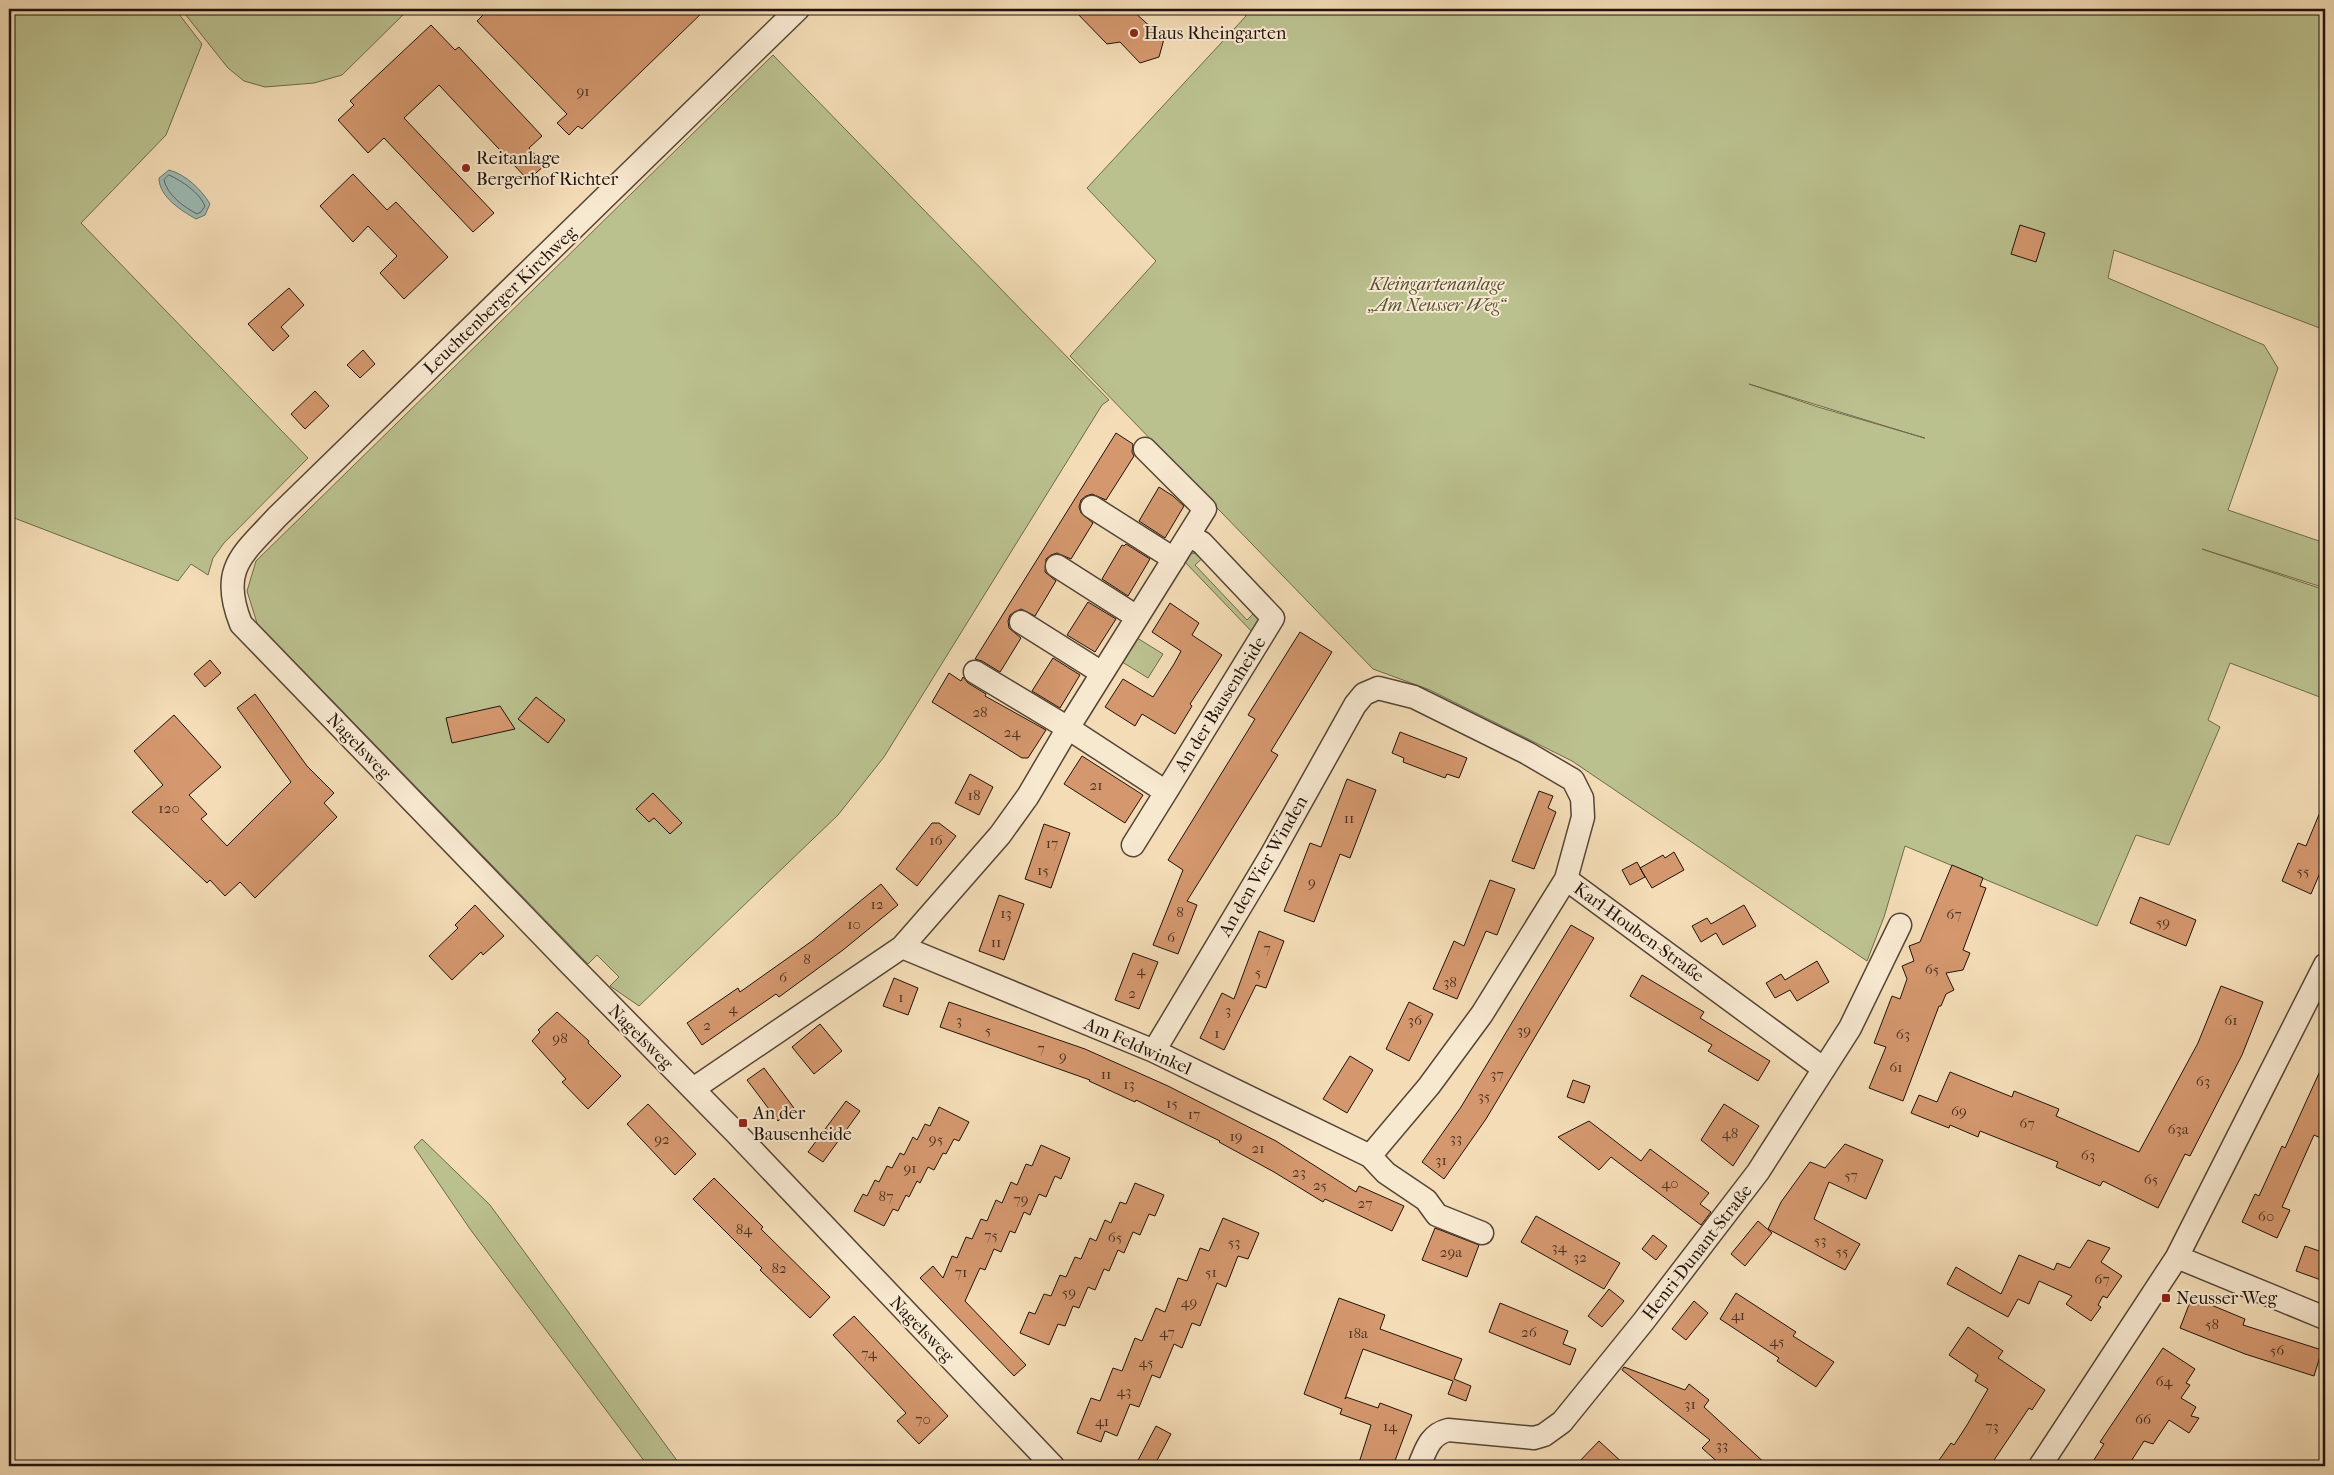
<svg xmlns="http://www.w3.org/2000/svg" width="2334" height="1475" font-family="'IM FELL French Canon',serif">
<rect width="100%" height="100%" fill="#f3dcb6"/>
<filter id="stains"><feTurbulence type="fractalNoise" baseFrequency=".004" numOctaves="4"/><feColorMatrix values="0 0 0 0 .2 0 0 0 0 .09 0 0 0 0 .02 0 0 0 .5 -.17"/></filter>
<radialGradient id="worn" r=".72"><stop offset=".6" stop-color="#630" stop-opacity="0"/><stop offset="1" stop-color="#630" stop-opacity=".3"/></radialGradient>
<path fill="#bac08e" stroke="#6e6a4c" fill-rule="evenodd" d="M9,9H175L202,44L166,135L81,223L308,458L224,543L213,558L208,575L191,564L178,581L9,516Z
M181,9H409L342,75L314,83L265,87L244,81L228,68Z
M1239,9H2325V330L2114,250L2108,278L2264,345L2278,368L2228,510L2325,543V588L2202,549L2325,590V699L2230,663L2208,720L2220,727L2169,845L2136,835L2097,926L1905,846L1884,917L1867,961L1572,761L1430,690L1373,669L1070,356L1156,261L1087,188L1246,16ZM1749,384L1924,438H1925L1818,407Z
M773,55L1109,400L1102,405L884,757L838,815L639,1006L610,986L619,977L597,955L588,964L257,623L247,591L256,561Z
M1191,553L1206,555L1195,565L1247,620L1258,609L1260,617L1255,635L1183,560Z
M1134,636L1163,654L1148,678L1119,660Z
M422,1139L490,1205L681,1466H648L470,1229L414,1147Z"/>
<path fill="#9cbab3" stroke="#6b776f" d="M169,170C185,174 202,190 210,204L205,215L196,219C182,211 159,197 159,178Z"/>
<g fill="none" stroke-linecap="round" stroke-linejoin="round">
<path stroke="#5e665e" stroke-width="1" d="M169,175C182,181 199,192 205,206L201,212L197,214C184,207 167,195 164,180Z"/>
</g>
<path fill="#d4976e" stroke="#21130a" d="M489,9H706L582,129L578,126L569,135L557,123L567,114L477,21Z
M1073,9H1112L1116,13L1132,10L1164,39L1159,57L1140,63L1120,42L1107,44Z
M431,25L455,50L459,47L542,136L529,148L545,165L528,180L439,85L404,118L494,213L473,232L384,138L368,153L338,120L354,105L350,101Z
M353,174L387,210L396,202L448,257L404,299L380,273L397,256L368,226L353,242L320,206Z
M2020,225L2045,233L2036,262L2011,254Z
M289,288L304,305L281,327L289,336L273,351L248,324Z
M363,350L375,364L360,378L347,365Z
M315,391L329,406L305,429L291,414Z
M1116,433L1133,444L1132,452L1134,456L1106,500L1092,494L1086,496L1081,500L1079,507L1081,513L1093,523L1071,559L1057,553L1051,555L1046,559L1045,572L1056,581L1035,616L1021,609L1010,615L1008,621L1009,628L1021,638L1002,669L1000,672L982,661L975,659Z
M1159,487L1173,496L1184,506L1165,538L1139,521Z
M1126,544L1150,559L1128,596L1102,579L1122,545L1124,546Z
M1088,602L1116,619L1095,652L1067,635Z
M1170,603L1199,623L1192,635L1222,655L1190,704L1192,706L1175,734L1142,714L1135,726L1105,707L1123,679L1153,697L1174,664L1181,651L1152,632Z
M1300,632L1332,652L1271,751L1278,755L1187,901L1197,905L1178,954L1153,945L1183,870L1168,860L1255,719L1248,715Z
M1053,658L1080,675L1060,708L1032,691Z
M210,660L221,673L205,687L194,674Z
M949,673L961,681L963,677L968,683L986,694L985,696L1046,730L1028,758H1022L932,702Z
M255,694L307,766L334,793L324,803L337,817L255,898L240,882L225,896L210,880L207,883L132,812L163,785L134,751L174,715L221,767L189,795L207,814L201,819L227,846L291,782L237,708Z
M536,697L565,720L548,743L518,719Z
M500,706L515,729L452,743L446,718Z
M1400,732L1467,758L1459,778L1447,774L1445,778L1403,762L1404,758L1392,753Z
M1082,756L1143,795L1125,823L1064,784Z
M970,774L993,787L979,815L955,803Z
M1347,779L1376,790L1350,858L1340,854L1314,922L1284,911L1310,843L1321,847Z
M1539,791L1553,796L1548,808L1556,812L1534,869L1512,861Z
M653,793L682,823L670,834L654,818L649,822L636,809Z
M2325,800V861L2311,894L2282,881L2298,843L2306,846Z
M932,823H939L956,836L917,886L896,869Z
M1044,824L1070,833L1051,888L1025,879Z
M1674,852L1684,870L1652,888L1640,868L1663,855L1665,858Z
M1637,862L1645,877L1630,885L1622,870Z
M1952,865L1983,878L1980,886L1986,888L1963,950L1970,953L1963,970L1946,973L1954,990L1946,994L1941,1006H1939L1903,1101L1869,1088L1886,1047L1874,1043L1892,996L1900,999L1907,979L1902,966L1914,961L1909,946L1920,942Z
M1490,880L1515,889L1497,935L1486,931L1457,999L1433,989L1454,941L1464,946Z
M881,884L898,905L843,950L779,997L776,994L702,1045L687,1023L738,988L740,992L812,941Z
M999,895L1024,904L1004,960L979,951Z
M2140,897L2196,920L2186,946L2130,923Z
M475,905L504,936L483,955L481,952L452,980L429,956L458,928L455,925Z
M1744,905L1756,926L1723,945L1716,933L1701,942L1692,926L1707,918L1711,924Z
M1571,925L1594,938L1486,1119L1444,1179L1422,1162L1461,1107Z
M1259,931L1284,941L1266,988L1256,985L1224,1050L1200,1038L1222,993L1234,999Z
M1133,953L1158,962L1139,1009L1115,1000Z
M1817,961L1829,982L1797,1001L1790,990L1775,998L1766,983L1781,974L1785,980Z
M1642,975L1704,1012L1700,1018L1770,1061L1758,1081L1708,1051L1712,1045L1630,996Z
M894,978L918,988L908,1015L883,1006Z
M2221,986L2263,1002L2242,1055L2190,1156L2185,1154L2158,1208L2103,1181L2100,1186L2056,1167L2058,1162L1980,1131L1978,1137L1950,1125L1949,1128L1911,1113L1919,1095L1937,1102L1950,1072L2012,1097L2014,1091L2059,1109L2056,1116L2139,1152L2198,1043Z
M949,1002L1085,1049L1168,1086L1276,1141L1356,1192L1359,1186L1404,1206L1392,1231L1325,1199L1323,1202L1274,1172L1219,1142L1220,1141L1136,1100L1135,1102L1089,1081L1090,1080L940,1027Z
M1409,1002L1433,1014L1409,1061L1386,1049Z
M557,1012L589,1041L588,1043L621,1076L588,1109L562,1082L566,1079L532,1041L540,1032L538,1030Z
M820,1024L842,1051L814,1074L792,1047Z
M1350,1056L1373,1070L1347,1113L1323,1099Z
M2325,1060V1140L2314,1135L2282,1207L2290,1210L2277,1238L2242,1222L2255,1194L2259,1196L2282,1146L2285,1148Z
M764,1068L794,1108L778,1121L747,1080Z
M1573,1080L1590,1086L1584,1103L1567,1097Z
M846,1101L860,1111L823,1162L808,1152Z
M648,1104L696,1154L675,1175L627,1124Z
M1724,1104L1759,1126L1733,1166L1701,1140Z
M939,1107L969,1122L959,1141L954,1139L946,1154L943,1153L934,1170L928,1167L920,1183L917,1181L909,1197L906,1195L898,1211L893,1209L884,1226L854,1211L863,1194L867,1196L875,1180L879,1182L887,1166L892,1168L900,1153L904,1155L913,1137L917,1140L925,1124L930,1126Z
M1589,1121L1641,1161L1650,1149L1709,1193L1700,1204L1711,1212L1701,1225L1611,1157L1599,1170L1558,1137Z
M1845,1144L1883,1160L1866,1199L1829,1182L1814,1219L1860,1244L1845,1270L1768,1229L1781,1202L1810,1162L1825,1168Z
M1041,1145L1070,1158L1061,1179L1055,1176L1046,1197L1039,1194L1030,1215L1024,1212L1015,1233L1010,1231L1001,1252L994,1249L985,1270L980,1268L965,1301L1026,1365L1014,1376L920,1278L933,1266L943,1278L952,1256L957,1258L966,1237L972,1239L981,1219L987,1221L996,1200L1002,1203L1011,1182L1017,1185L1026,1164L1032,1166Z
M714,1178L763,1227L761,1229L830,1297L810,1318L760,1270L762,1268L693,1199Z
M1135,1183L1164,1195L1155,1216L1149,1214L1140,1235L1133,1232L1124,1253L1118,1250L1109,1271L1104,1269L1095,1290L1088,1287L1079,1308L1073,1306L1065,1326L1058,1324L1049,1345L1020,1333L1029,1312L1035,1314L1044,1294L1051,1296L1060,1275L1066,1277L1075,1257L1081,1259L1090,1238L1096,1241L1105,1220L1111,1223L1120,1202L1126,1204Z
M1536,1216L1620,1263L1604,1289L1521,1242Z
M1223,1218L1259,1233L1248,1259L1238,1256L1226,1287L1217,1283L1200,1326L1192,1323L1182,1348L1174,1344L1160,1378L1152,1375L1139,1407L1130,1404L1117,1436L1105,1431L1101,1442L1077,1433L1091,1398L1100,1401L1113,1368L1122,1371L1135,1338L1142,1341L1156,1308L1165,1312L1178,1278L1187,1281L1200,1248L1209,1251Z
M1758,1221L1772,1233L1745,1266L1731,1254Z
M1435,1228L1479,1245L1467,1277L1422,1260Z
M1653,1235L1667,1246L1656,1260L1642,1249Z
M2088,1240L2110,1248L2101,1262L2122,1276L2107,1298L2103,1296L2098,1305L2101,1307L2091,1321L2066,1304L2072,1296L2039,1281L2029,1304L2018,1299L2008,1317L1947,1284L1956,1267L2001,1294L2019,1255L2054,1270L2057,1263L2070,1268Z
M2305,1246L2325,1253V1267L2321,1280L2296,1271Z
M1609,1289L1624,1301L1602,1327L1588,1316Z
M1736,1293L1796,1332L1793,1336L1834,1362L1816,1387L1777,1361L1779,1358L1720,1319Z
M2192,1297L2245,1319L2243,1325L2322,1350L2314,1376L2245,1354L2180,1328Z
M1339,1298L1385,1315L1380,1329L1462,1359L1454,1379L1471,1386L1466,1401L1448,1394L1453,1381L1363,1349L1345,1399L1346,1397L1378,1408L1380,1403L1412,1415L1393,1466H1358L1371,1425L1340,1414L1342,1409L1304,1394Z
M1694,1301L1708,1313L1686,1340L1672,1329Z
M1500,1303L1568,1331L1563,1344L1576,1349L1570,1365L1489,1332Z
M854,1316L948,1416L919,1444L897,1421L906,1413L833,1335Z
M1968,1327L2003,1351L1998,1358L2045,1390L2032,1410L2029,1408L1990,1466H1935L1951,1443L1954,1445L1967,1425L1988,1389L1975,1381L1978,1375L1949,1355Z
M2163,1348L2195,1369L2186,1383L2190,1385L2181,1398L2196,1407L2191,1416L2199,1418L2189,1433L2169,1420L2153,1444L2144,1441L2128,1466H2090L2104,1444L2100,1442Z
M1624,1367L1685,1390L1689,1384L1709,1400L1704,1407L1768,1466H1722L1702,1448L1710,1440L1622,1370Z
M1156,1426L1171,1434L1162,1451L1154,1466H1135Z
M1599,1441L1626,1466H1575Z"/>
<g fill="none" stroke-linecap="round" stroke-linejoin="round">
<defs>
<path id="minor" d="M798,9L277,517C242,555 219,569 241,624L571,965L735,1132L1053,1466
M1145,449L1205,509L1068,728L1166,792L1273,618L1202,543L1189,535
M1092,507L1174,559
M1057,566L1137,617
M1021,622L1102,673
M1133,845L1166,792
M902,947L1154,1051L1370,1156L1429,1086L1482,1014L1566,879
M1154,1051L1269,859L1355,705L1364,694L1378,688L1414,697L1527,753L1573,780L1582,798L1583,817L1566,879L1824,1069
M693,1089L902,947L1000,835L1028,796L1068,728L975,672
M1370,1156L1386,1173L1426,1200L1437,1215L1482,1233
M2177,1257L2325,1318
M1419,1466C1426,1450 1429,1435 1448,1430L1534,1438L1544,1435L1562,1422L1643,1322L1758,1172L1850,1028L1900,925
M2040,1466L2177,1257L2325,965"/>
</defs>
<use href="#minor" stroke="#564535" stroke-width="25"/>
<use href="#minor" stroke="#f7e8d0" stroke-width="22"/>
</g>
<g fill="#8f2418" stroke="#f7e8d0" stroke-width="2">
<circle cx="1134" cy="33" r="5"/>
<circle cx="466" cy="168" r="5"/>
<rect x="738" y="1118" width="10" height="10" rx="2.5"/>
<rect x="2161" y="1293" width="10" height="10" rx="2.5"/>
</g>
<g text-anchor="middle" stroke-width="4" stroke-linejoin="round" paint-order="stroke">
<g font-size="15" fill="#4e3423">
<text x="583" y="96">91</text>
<text x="980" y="717">28</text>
<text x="1012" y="737">24</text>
<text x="1096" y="790">21</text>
<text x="974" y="800">18</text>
<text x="169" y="813">120</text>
<text x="1349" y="823">11</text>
<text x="936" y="845">16</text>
<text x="1052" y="848">17</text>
<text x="1043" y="875">15</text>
<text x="2303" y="876">55</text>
<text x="1312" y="887">9</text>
<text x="877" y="909">12</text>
<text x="1180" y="917">8</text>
<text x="1006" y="918">13</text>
<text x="1954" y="919">67</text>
<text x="2163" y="927">59</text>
<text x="854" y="929">10</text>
<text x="1171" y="942">6</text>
<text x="996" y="947">11</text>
<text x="1267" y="953">7</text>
<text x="807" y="964">8</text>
<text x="1932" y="974">65</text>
<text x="1141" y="975">4</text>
<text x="1258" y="977">5</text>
<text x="783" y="982">6</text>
<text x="1450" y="987">38</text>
<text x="1132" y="998">2</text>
<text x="901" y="1002">1</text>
<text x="733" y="1013">4</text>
<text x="1228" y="1015">3</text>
<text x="959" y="1025">3</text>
<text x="1415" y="1025">36</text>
<text x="2231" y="1025">61</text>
<text x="707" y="1030">2</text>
<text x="988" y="1035">5</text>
<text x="1524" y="1035">39</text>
<text x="1217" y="1038">1</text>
<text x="1903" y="1039">63</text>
<text x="560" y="1043">98</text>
<text x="1041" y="1053">7</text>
<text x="1063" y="1061">9</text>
<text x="1896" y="1072">61</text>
<text x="1106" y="1079">11</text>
<text x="1497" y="1079">37</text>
<text x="2203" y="1086">63</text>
<text x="1129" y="1089">13</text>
<text x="1484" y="1101">35</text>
<text x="1172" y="1108">15</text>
<text x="1959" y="1116">69</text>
<text x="1194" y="1119">17</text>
<text x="2027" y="1128">67</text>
<text x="2178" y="1134">63a</text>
<text x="1730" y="1138">48</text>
<text x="1236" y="1141">19</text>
<text x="1456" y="1143">33</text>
<text x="662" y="1144">92</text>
<text x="936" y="1144">95</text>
<text x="1258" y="1153">21</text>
<text x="2088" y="1160">63</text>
<text x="1441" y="1165">31</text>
<text x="910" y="1173">91</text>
<text x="1299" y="1177">23</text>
<text x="1851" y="1180">57</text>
<text x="2151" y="1184">65</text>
<text x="1670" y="1188">40</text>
<text x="1320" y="1190">25</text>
<text x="886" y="1201">87</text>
<text x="1021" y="1204">79</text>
<text x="1365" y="1208">27</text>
<text x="2266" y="1221">60</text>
<text x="744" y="1234">84</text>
<text x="991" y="1240">75</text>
<text x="1115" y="1242">65</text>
<text x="1820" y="1245">53</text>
<text x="1234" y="1247">53</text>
<text x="1559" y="1252">34</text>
<text x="1842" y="1256">55</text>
<text x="1451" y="1257">29a</text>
<text x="1580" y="1262">32</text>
<text x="779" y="1273">82</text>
<text x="961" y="1277">71</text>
<text x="1211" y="1277">51</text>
<text x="2102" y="1284">67</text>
<text x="1069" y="1297">59</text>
<text x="1189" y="1307">49</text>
<text x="1738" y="1320">41</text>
<text x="2212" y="1329">58</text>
<text x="1167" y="1337">47</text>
<text x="1529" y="1337">26</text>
<text x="1358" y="1338">18a</text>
<text x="1777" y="1346">45</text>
<text x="2277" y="1355">56</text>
<text x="869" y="1358">74</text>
<text x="1146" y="1367">45</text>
<text x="2164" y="1386">64</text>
<text x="1124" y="1396">43</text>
<text x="1690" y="1409">31</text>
<text x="923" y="1424">70</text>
<text x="2143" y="1424">66</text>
<text x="1102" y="1426">41</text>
<text x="1390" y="1431">14</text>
<text x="1992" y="1431">73</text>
<text x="1722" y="1450">33</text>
</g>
<g font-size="18" fill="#21130a" stroke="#f7e8d0" text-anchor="start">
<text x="1144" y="39">Haus Rheingarten</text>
<text x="476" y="164">Reitanlage<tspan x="476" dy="21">Bergerhof Richter</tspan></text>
<text x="753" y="1119">An der<tspan x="753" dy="21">Bausenheide</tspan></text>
<text x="2176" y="1304">Neusser Weg</text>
</g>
<g font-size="18" font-style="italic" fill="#575038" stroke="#f7e8d0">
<text x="1437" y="290">Kleingartenanlage<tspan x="1437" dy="21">„Am Neusser Weg“</tspan></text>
</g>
<g font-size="18" fill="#21130a" stroke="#f7e8d0">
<text transform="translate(500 300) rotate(-44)" y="6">Leuchtenberger Kirchweg</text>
<text transform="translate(1220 704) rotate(-58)" y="6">An der Bausenheide</text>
<text transform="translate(359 746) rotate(46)" y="6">Nagelsweg</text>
<text transform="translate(1263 866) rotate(-60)" y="6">An den Vier Winden</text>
<text transform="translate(1639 932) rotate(36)" y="6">Karl-Houben-Straße</text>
<text transform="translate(641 1037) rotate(45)" y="6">Nagelsweg</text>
<text transform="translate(1138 1046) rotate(24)" y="6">Am Feldwinkel</text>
<text transform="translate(1697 1252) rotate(-52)" y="6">Henri-Dunant-Straße</text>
<text transform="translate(922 1329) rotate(46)" y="6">Nagelsweg</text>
</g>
</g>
<rect width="2334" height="1475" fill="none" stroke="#f3dcb6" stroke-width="30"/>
<rect x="10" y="10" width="2314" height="1455" fill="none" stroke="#21130a" stroke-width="2.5"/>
<rect x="15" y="15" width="2304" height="1445" fill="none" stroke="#21130a"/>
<rect width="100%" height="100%" filter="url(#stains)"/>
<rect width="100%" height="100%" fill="url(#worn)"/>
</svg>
